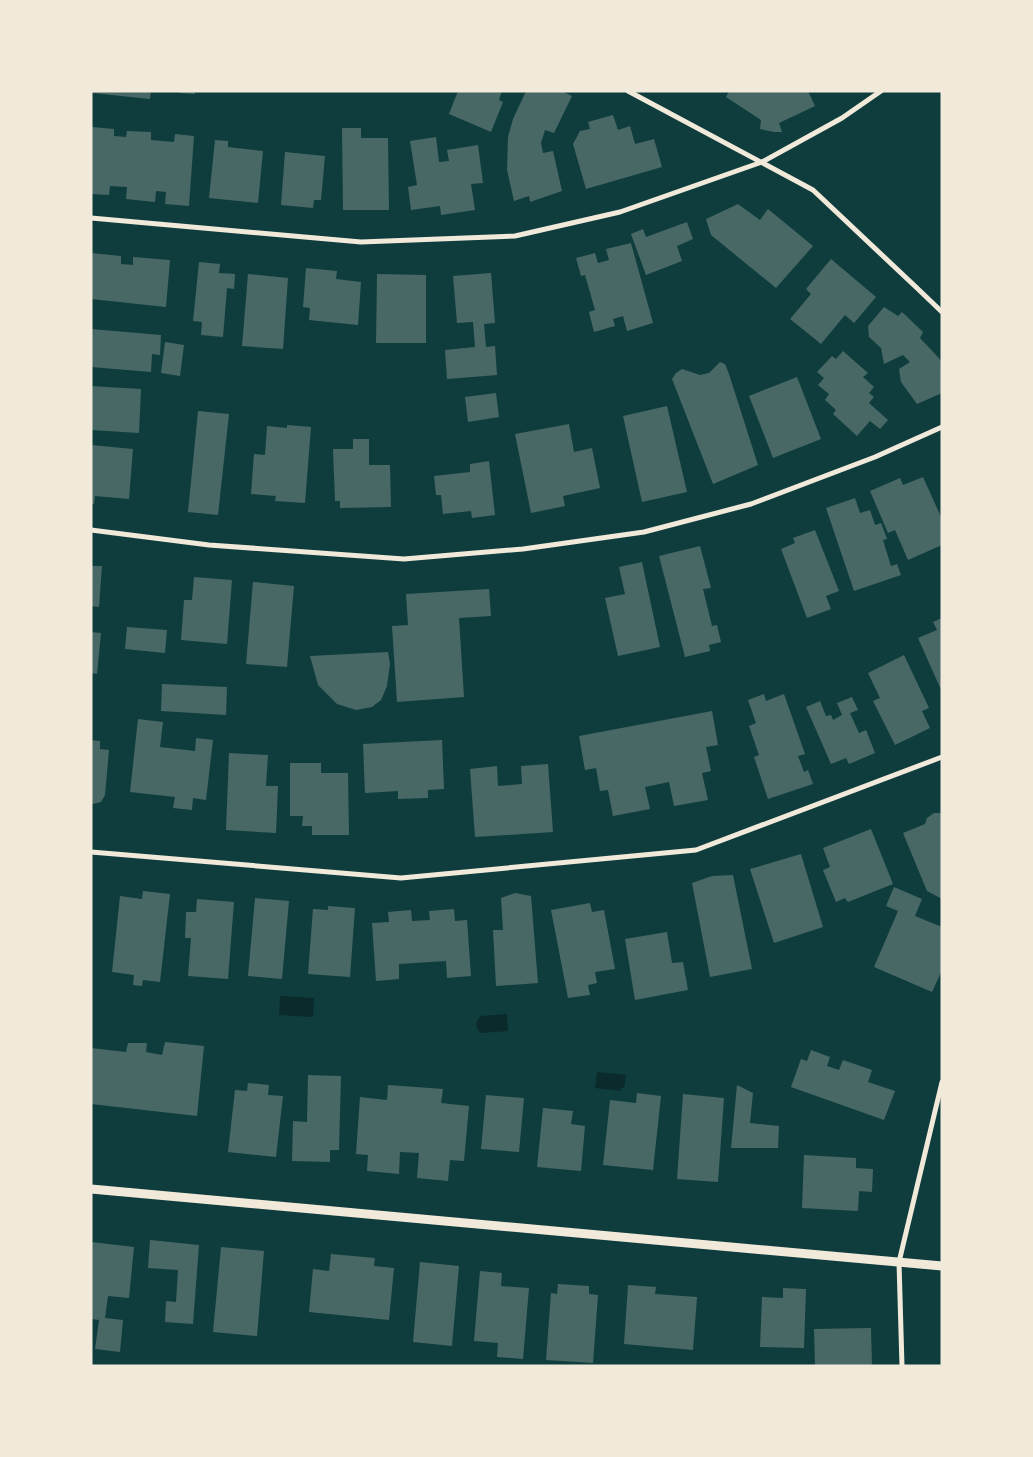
<svg xmlns="http://www.w3.org/2000/svg" width="1033" height="1457" font-family="'DejaVu Sans',sans-serif">
<rect width="100%" height="100%" fill="#0f3d3e"/>
<path fill="#0a2a2b" d="M280,996L314,998L313,1017L279,1015Z
M507,1014L508,1031L481,1033C475,1028 475,1021 481,1016Z
M597,1072L626,1075L624,1088H621V1091L595,1088Z"/>
<path fill="#486865" d="M92,91H151L150,99L92,93Z
M179,91H195V94L179,93Z
M458,91H502L499,100L503,102L491,132L449,114Z
M526,91H562L572,96L554,133L545,130L541,143L543,153L553,151L562,191L530,202L529,196L514,201L507,170L508,137L513,119Z
M729,91H808L815,106L779,123L782,132H774L760,129L761,120L726,97Z
M613,115L618,130L630,126L635,144L654,139L662,167L586,189L573,144L580,131L590,129L588,122Z
M92,127L114,129V136L126,137L127,131L151,132V140L174,142L175,134L194,136L189,206L165,204L166,192L156,191L155,202L126,199L127,187L110,186L109,195L91,194Z
M342,128H361V138H388L389,210H343Z
M436,137L439,162L449,161L447,150L478,145L483,183L471,184L475,210L441,215L440,206L411,210L408,187L417,185L410,141Z
M215,140L228,141V147L263,151L258,203L209,198Z
M285,152L325,156L321,200H314L313,208L281,205Z
M738,204L760,220L768,209L813,246L776,288L711,235L706,219Z
M687,222L693,239L677,246L682,261L646,275L631,234L643,229L646,237Z
M631,243L653,323L627,331L623,316L613,319L615,326L594,332L589,312L595,310L585,275L581,276L576,258L595,253L598,263L609,260L606,249Z
M91,253L121,256V264L133,265V257L170,260L166,307L91,299Z
M831,259L876,297L854,323L845,315L821,344L790,319L811,294L806,289Z
M199,262L220,264L219,273L235,274L234,289L227,288L223,337L201,335L202,322L193,321Z
M306,268L337,271L336,279L361,282L358,325L309,320L310,308L303,307Z
M491,273L495,323L484,324L486,347L495,346L497,375L447,379L445,350L475,347L473,322L457,323L453,276Z
M248,274L288,278L283,349L242,346Z
M377,274L426,275V343H376Z
M884,307L898,316L902,312L923,332L920,338L938,357L942,363V393L917,404L901,382L899,369L910,362L903,355L884,364L881,348L869,337L868,326Z
M91,329L161,335L160,355L152,354L151,372L91,367Z
M165,342L184,345L180,376L161,373Z
M843,351L868,373L863,377L874,387L869,393L874,397L869,403L888,420L880,429L870,421L857,436L833,414L836,410L825,400L829,394L818,385L824,378L817,372L832,356L836,359Z
M720,362L725,364L729,374L758,465L713,484L672,379L676,373L682,369L700,375L709,373Z
M797,377L821,439L773,458L749,396Z
M91,386L141,389L139,433L91,430Z
M496,393L499,417L468,422L465,397Z
M667,406L687,492L642,502L623,416Z
M198,411L229,414L218,515L188,512Z
M569,424L574,452L592,448L600,488L563,496L565,506L531,513L515,434Z
M287,425L311,427L305,503L275,501L276,496L251,494L254,454L265,455L267,426L287,428Z
M353,439H369V465H390L391,507L340,508V501H335L333,449H353Z
M91,445L133,449L129,499L95,496L94,504H91Z
M489,461L495,515L472,518L471,511L443,514L441,495H436L434,476L470,472V464Z
M923,477L942,519V545L908,560L895,530L888,533L870,491L900,478L903,485Z
M855,498L860,513L870,510L875,525L881,523L887,539L883,540L891,566L897,564L901,575L854,591L826,508Z
M815,530L839,591L826,596L831,609L807,618L781,549L795,543L793,538Z
M700,546L711,588L703,589L712,626L717,625L721,642L709,645L710,651L685,657L659,556Z
M642,562L660,647L618,656L605,598L625,594L619,567Z
M91,566H102L99,607L91,606Z
M194,577L232,580L227,644L181,640L184,600H192Z
M253,582L294,586L287,667L246,664Z
M489,589L491,616L459,618L464,697L397,702L392,626L408,625L406,594Z
M942,618V692L918,638L937,630L933,622Z
M127,627L167,630L165,653L125,649Z
M91,632L101,633L97,674L91,673Z
M388,652L390,664L387,686L381,700L372,707L356,710L337,704L318,685L310,656Z
M904,655L929,708L922,711L930,728L895,745L873,701L880,698L868,673Z
M162,684L227,687L226,715L161,711Z
M764,694L766,701L784,694L805,754L798,756L804,772L808,770L813,784L768,799L754,757L759,755L749,726L756,723L748,700Z
M852,697L858,710L850,713L859,733L866,730L875,753L849,764L846,758L831,764L806,707L820,701L826,716L831,715L833,720L842,715L837,703Z
M712,711L718,745L706,747L711,771L702,773L708,800L674,806L669,782L645,787L650,809L613,816L608,790L600,791L596,768L585,770L579,736Z
M138,719L163,722L160,747L195,751L196,738L213,740L206,800L193,798L192,810L173,808L175,797L130,792Z
M91,740L100,741V749L109,750L105,795L101,802L93,804L91,803Z
M442,740L444,789L428,790V798L398,799V791L365,793L363,744Z
M229,753L268,755L266,786H278L276,833L226,830Z
M290,763H321V773H348L349,835H312V826H302L303,816H290Z
M548,764L553,832L475,837L470,769L497,766L498,786L522,784L521,766Z
M934,813H942V899L927,891L903,833L925,824L927,818Z
M871,829L893,884L848,902L845,898L836,902L823,870L830,867L823,848Z
M801,854L823,927L774,943L750,869Z
M733,875L752,969L710,977L692,883L712,876Z
M894,887L922,899L915,916L942,927V970L932,992L874,967L898,911L886,906Z
M143,891L170,894L160,982L143,980L142,986L133,985L134,975L112,972L120,896L142,899Z
M515,893L531,896L538,983L496,986L493,930H503L501,898Z
M255,898L289,901L282,979L248,976Z
M197,899L234,902L228,979L188,976L191,938H185L186,912H196Z
M590,903L592,912L604,910L615,969L595,972L597,983L588,985L590,995L568,998L551,910Z
M328,906L355,908L350,977L308,974L313,909L328,910Z
M454,909L455,921L467,920L471,976L447,978L446,961L399,964V979L376,981L372,923L389,922L388,912L411,910L412,921L430,920L429,911Z
M667,932L672,963L683,962L688,990L635,1000L625,939Z
M165,1042L204,1046L197,1116L91,1104V1048L126,1052L128,1043H147L146,1052L162,1055Z
M811,1050L830,1057L827,1066L839,1070L843,1060L872,1070L868,1082L895,1091L884,1120L791,1087L801,1059L807,1061Z
M308,1075L341,1076L339,1150H330V1162L292,1161L293,1121L307,1122Z
M248,1083L269,1085L268,1095L283,1096L276,1157L228,1152L235,1090L247,1091Z
M388,1085L443,1089L441,1103L469,1106L464,1161L450,1160L448,1181L417,1178L419,1153L400,1152L399,1174L367,1171L368,1155L356,1154L360,1097L387,1100Z
M737,1085L753,1093L750,1123L779,1126L778,1148H731Z
M637,1093L661,1096L653,1170L603,1165L610,1100L636,1103Z
M683,1094L724,1098L718,1182L677,1179Z
M486,1095L524,1098L519,1152L481,1149Z
M543,1108L573,1111L571,1124L585,1126L581,1171L537,1167Z
M804,1155L856,1158V1168L873,1169L872,1192L859,1191L858,1211L802,1208Z
M150,1240L199,1245L193,1324L165,1322L166,1301L176,1302L178,1270L148,1268Z
M91,1242L134,1247L129,1298L108,1296L105,1318L123,1320L120,1352L95,1349L99,1320L91,1319Z
M221,1247L264,1251L257,1336L213,1332Z
M331,1254L375,1258L374,1266L394,1268L389,1320L309,1312L313,1269L329,1271Z
M420,1262L459,1266L452,1346L413,1342Z
M480,1271L502,1273L501,1286L529,1288L523,1359L497,1357L498,1343L474,1341Z
M558,1284L589,1286V1294L598,1295L593,1363L546,1360L551,1293L557,1294Z
M628,1285L656,1287L655,1294L697,1297L693,1350L624,1344Z
M783,1288L806,1289L804,1348L760,1347L762,1297L783,1298Z
M871,1328L872,1366H815L814,1329Z"/>
<g fill="none" stroke-linecap="round" stroke-linejoin="round">
<path stroke="#f1e9da" stroke-width="5" d="M628,91L813,190L918,289L942,312
M91,218L361,242L515,236L620,212L762,162L842,118L881,91
M91,530L209,545L404,559L523,549L644,532L751,504L875,457L942,427
M91,852L401,878L696,850L942,757
M902,1366L899,1262L942,1082"/>
<path stroke="#f1e9da" stroke-width="9" d="M91,1189L942,1266"/>
</g>
<rect width="1033" height="1457" fill="none" stroke="#f1e9da" stroke-width="185"/>
</svg>
